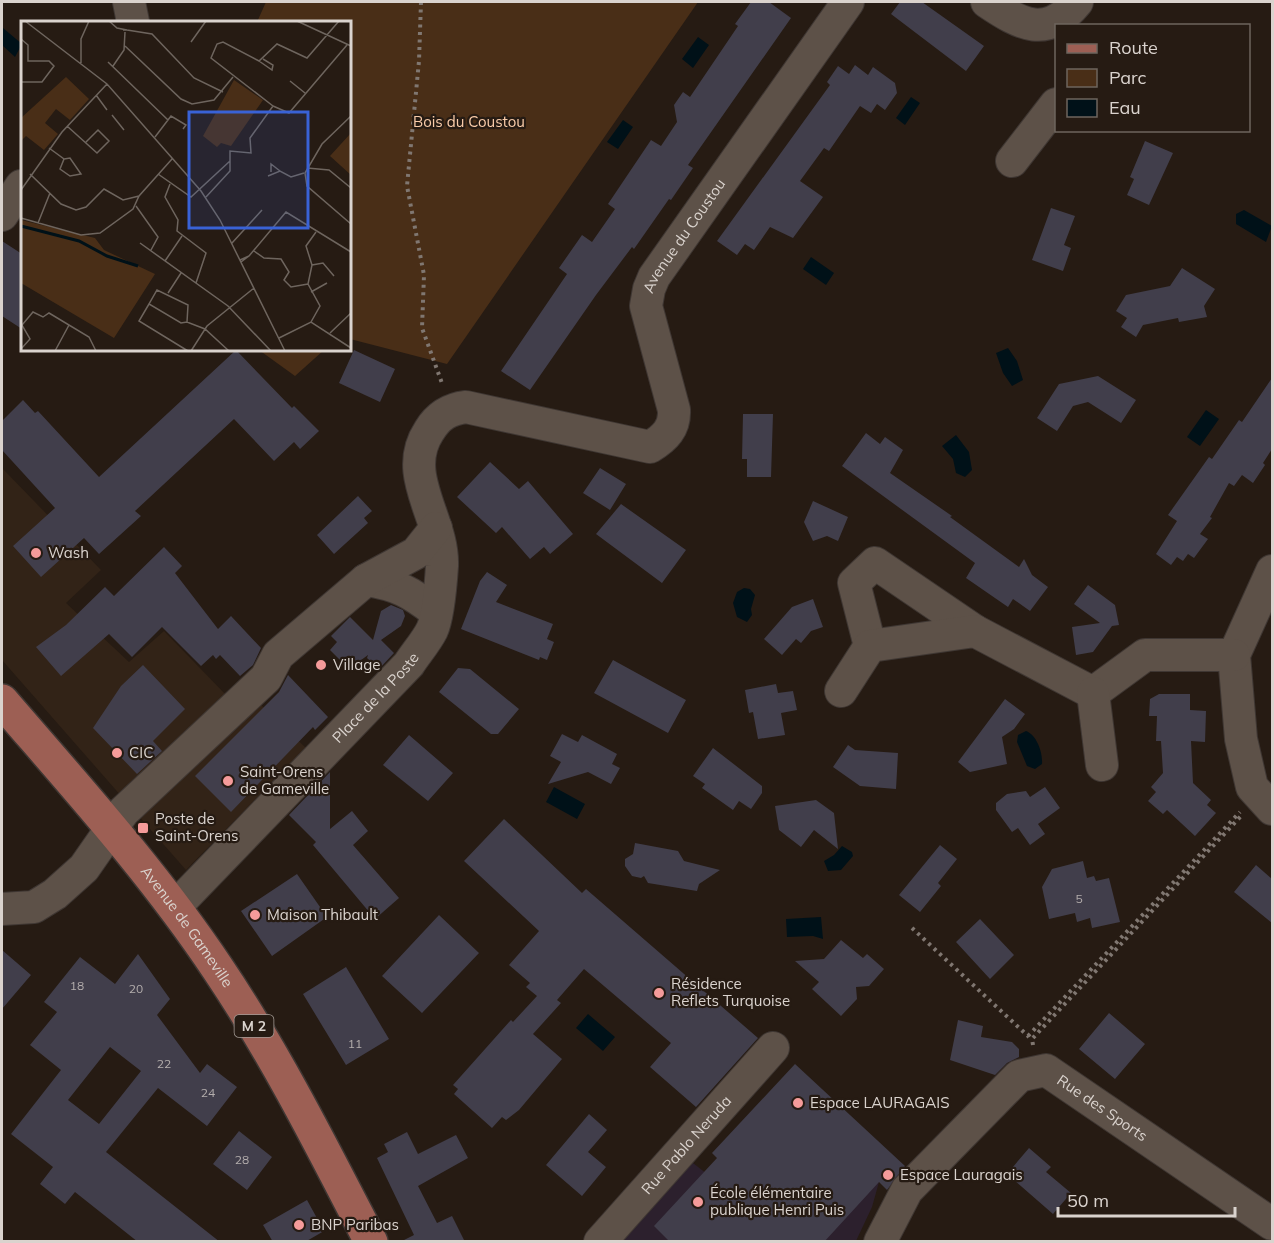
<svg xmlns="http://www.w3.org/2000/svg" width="1274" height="1243" font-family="Mulish,sans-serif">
<rect width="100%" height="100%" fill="#261b13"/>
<path fill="#322317" d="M2,468L101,570L66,603L129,662L164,631L226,695L238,683L306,748L186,870L2,660Z"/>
<path fill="#2c202d" d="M852,1158L879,1182L872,1207L856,1241L614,1242L693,1163L768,1222Z"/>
<path fill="#492e17" d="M266,2H698L447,364L350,339V22H257Z
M259,350H324L295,376Z"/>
<path fill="#001118" d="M3,28L22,44L15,57L2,45Z
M698,37L709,45L693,68L682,59Z
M911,97L920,103L905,125L896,118Z
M623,120L633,127L618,149L607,142Z
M1244,210L1272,226L1266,242L1236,224V214Z
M811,257L834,273L826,285L803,269Z
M1008,348L1017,361L1023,380L1012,386L1003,373L996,353Z
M1206,410L1219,419L1200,446L1187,437Z
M956,435L969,452L972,470L965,477L956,473L953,459L942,446Z
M744,588L750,589L755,595L751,609L752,615L747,622L737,617L733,603L737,592Z
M1026,731C1037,735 1043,753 1042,764L1035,769L1027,766L1017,742L1018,735Z
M554,787L585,804L577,819L546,802Z
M842,846L852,852L853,856L841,870L828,871L824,861L834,855Z
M821,917L823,939L813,936L787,937L786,919Z
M588,1014L615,1037L603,1051L576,1028Z"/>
<path fill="#413e4b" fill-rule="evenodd" d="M751,2H769L791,18L688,165L693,168L671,200L669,199L634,249L632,247L596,295L530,390L501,371L567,274L559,268L582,235L592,242L615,209L608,204L651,140L661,146L677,122L674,105L683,92L690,97L738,26L735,24Z
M900,2H922L984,46L966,71L891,14Z
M855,65L868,75L873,67L895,83L897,93L885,110L877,104L871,113L860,106L829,151L824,148L800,181L823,197L793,238L770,227L754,250L745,244L737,255L717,241L830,85L827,82L838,66L849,74Z
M1145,141L1173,153L1149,205L1127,195L1134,179L1130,177Z
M1051,208L1075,216L1064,245L1071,248L1063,271L1032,260Z
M2,241L22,254V329L2,316Z
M1182,268L1215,289L1204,306L1207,317L1179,322L1178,318L1143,325L1136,337L1121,327L1127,318L1116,311L1126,295L1170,286Z
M236,350L292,408L294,406L319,431L300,449L294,442L274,461L234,419L135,511L141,516L99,554L84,538L41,577L13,546L55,508L2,450V421L23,400L35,413L38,411L99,477Z
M354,350L395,369L380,402L339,383Z
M1098,376L1136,400L1121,423L1088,402L1073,406L1057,431L1037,418L1059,384Z
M1272,378V449L1263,463L1265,465L1253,483L1242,475L1234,486L1229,483L1210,517L1212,518L1200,534L1208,539L1194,558L1188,554L1183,561L1177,557L1171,565L1156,554L1177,521L1168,515L1209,457L1212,459L1239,420L1242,422Z
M743,414H773L771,477H747V459H742Z
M866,433L880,444L885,437L903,450L890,473L952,516L950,517L1019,567L1024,559L1032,575L1048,587L1030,611L1013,599L1008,607L966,578L975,563L842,466Z
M490,462L519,489L528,481L573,534L550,554L544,547L530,559L502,527L496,533L457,497Z
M600,468L626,484L610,510L583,493Z
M358,496L372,511L364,518L368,523L334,554L317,535Z
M813,501L848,517L838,541L827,536L813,541L804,522Z
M621,504L686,550L662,583L596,534Z
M164,547L182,566L175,573L218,629L231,616L261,648L253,665L240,676L220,655L216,659L213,655L201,666L162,627L132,657L109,634L61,676L36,647L66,625L105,587L114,596Z
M487,572L507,585L496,602L553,624L547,639L554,642L547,660L540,657L539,660L461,629L480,581Z
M1088,585L1115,605L1119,625L1112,626L1093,652L1076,655L1072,627L1100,623L1074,604Z
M813,599L823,627L811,631L801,643L796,639L782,655L764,639L792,607Z
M391,605L403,610L405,616L401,626L381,640L394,653L379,669L367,658L368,655L349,669L330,650L337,642L331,636L350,617L373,640L381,611Z
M613,660L686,700L668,733L594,693Z
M143,665L185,709L153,741L162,751L137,774L93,728L121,686Z
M458,668L470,669L519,709L498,734H491L439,692Z
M288,675L328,717L315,730L313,727L231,812L195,776L279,692Z
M776,684L778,693L793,691L797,710L781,713L785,735L758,739L753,712L749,713L745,690Z
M1159,694H1190V710L1206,711L1205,742L1191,741L1193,783L1211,800L1207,805L1216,813L1195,836L1167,810L1163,814L1148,801L1156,792L1151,787L1163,773L1161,741H1156L1157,716H1149L1150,699Z
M1005,699L1025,714L1014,729L1002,737L1007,764L970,772L958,762Z
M562,734L578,742L582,735L617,754L612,764L620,768L611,784L588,772L548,784L561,762L550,756Z
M409,735L453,773L428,801L383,765Z
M848,745L855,750L898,753L896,789L860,786L833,767Z
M713,748L762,786V793L751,809L739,801L733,810L702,788L705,784L693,776Z
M330,772V829L352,811L368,831L353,845L399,898L375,919L313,845L316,842L289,815Z
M1045,787L1060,808L1038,824L1045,834L1030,845L1018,828L1012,832L996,810V803L1007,794L1026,791L1030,797Z
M816,800L834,813L838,849L814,830L801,847L779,830L775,806Z
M504,819L582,893L586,889L758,1038L696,1107L650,1067L671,1043L584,969L557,1000L561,1003L533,1034L562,1059L519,1110L506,1120L502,1117L492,1128L454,1094L458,1089L453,1085L511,1020L513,1022L537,996L526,987L530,983L509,965L539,931L464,861Z
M635,843L678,851L684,861L720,870L699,884L697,891L648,883L644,876L641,878L632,876L625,866V859L633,854Z
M940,845L957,859L938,883L941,886L920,912L899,895Z
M1083,861L1087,878L1094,876L1096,881L1109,878L1120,922L1092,928L1090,918L1077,922L1075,913L1049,919L1042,887L1052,869Z
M1256,865L1272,879V923L1234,892Z
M297,874L327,917L272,956L241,911Z
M439,915L479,953L422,1013L382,976Z
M980,919L1014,955L990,979L956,942Z
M841,940L863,958L867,954L884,969L869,986L856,987L857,999L841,1016L812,989L819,982L795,961L824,959Z
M2,950L31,975L2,1009Z
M138,954L170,999L157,1015L200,1073L207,1064L237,1087L207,1126L158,1088L106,1152L220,1242H138L75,1192L65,1204L40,1184L53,1167L11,1134L61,1070L30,1045L57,1012L44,1002L80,957L115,984ZM110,1047L141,1071L99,1124L68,1100Z
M346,967L389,1039L346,1065L303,994Z
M1109,1013L1145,1044L1115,1079L1079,1049Z
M958,1020L983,1026L981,1037L1012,1042L1019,1049V1057L1007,1063L995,1075L950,1060Z
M795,1064L905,1166L887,1190L879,1182L824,1242H670L654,1226L717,1158L712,1153Z
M589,1114L607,1130L588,1152L606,1167L582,1196L546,1165Z
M239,1131L272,1157L247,1190L213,1164Z
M407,1132L418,1154L456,1135L468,1158L418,1186L437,1223L452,1216L465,1242H400L414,1235L377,1158L388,1152L384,1144Z
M1029,1148L1051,1167L1046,1172L1071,1193L1053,1214L1007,1174Z
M307,1200L324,1231L305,1242H273L263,1225Z"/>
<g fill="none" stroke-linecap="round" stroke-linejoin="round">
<defs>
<g id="minor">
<path d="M129,2L133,22"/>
<path d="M987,2C1021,25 1047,39 1077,2"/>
<path d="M1012,161L1056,104"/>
<path d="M2,215L21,186"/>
<path d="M1272,571L1234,655L1241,739L1252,787L1272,809"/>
<path d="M366,580C398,585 410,592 435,611"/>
<path d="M870,646L854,583L875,563L975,631"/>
<path d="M841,691L870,646L975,631L1093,693L1145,655H1234"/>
<path d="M1093,693L1102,765"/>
<path id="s1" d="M175,907L409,664C416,653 426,642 432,630C438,617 441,581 442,566C444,519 400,475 429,431C438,416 449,409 466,407L650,447C665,438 675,428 674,410L646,306L649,289L654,277L848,2"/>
<path d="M2,909L34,907L55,894L84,868L123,812L266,678L278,655L366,580L416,553L436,528"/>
<path id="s2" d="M600,1242L773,1048"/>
<path id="s3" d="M880,1242L907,1190L1019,1076L1046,1070L1272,1224"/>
</g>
<g id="major">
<path id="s4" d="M2,701C77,788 154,873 218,969C276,1055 323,1149 371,1242"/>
</g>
</defs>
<use href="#minor" stroke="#3f3733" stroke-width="34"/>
<use href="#major" stroke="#3f3733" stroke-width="36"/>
<path stroke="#807771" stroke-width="4" stroke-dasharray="3 4.5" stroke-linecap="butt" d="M421,2L419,61L407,186L424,275L422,328L443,386
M912,928L1029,1037
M1028,1036L1240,812
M1033,1045L1032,1039L1242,815"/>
<use href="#minor" stroke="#5d5148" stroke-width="32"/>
<use href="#major" stroke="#9d5f54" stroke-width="33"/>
</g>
<g fill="#f59b9a" stroke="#261b13" stroke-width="2">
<circle cx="36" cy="553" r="6"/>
<circle cx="321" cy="665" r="6"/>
<circle cx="117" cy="753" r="6"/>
<circle cx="228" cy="781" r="6"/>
<rect x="137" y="822" width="12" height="12" rx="3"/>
<circle cx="255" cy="915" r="6"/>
<circle cx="659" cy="993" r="6"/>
<circle cx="798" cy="1103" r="6"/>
<circle cx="888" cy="1175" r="6"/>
<circle cx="698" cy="1202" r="6"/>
<circle cx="299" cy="1225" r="6"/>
</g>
<g text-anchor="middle" stroke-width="4.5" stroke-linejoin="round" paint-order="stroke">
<g font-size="12" fill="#b4aead">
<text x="1079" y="903">5</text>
<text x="77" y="990">18</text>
<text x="136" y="993">20</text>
<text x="355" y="1048">11</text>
<text x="164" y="1068">22</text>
<text x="208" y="1097">24</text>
<text x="242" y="1164">28</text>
</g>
<rect fill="#261b13" stroke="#a49c96" stroke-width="1.5" x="234.5" y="1015" width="39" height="22" rx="4.5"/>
<g font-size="14" font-weight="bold" fill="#dad3ce">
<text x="254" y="1031">M 2</text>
</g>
<g font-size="15" fill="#facca9" stroke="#261b13">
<text x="469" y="127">Bois du Coustou</text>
</g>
<g font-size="15" fill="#dad3ce" stroke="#261b13">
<text dy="5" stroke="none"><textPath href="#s1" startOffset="1053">Avenue du Coustou</textPath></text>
<text dy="5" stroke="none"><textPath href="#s1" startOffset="290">Place de la Poste</textPath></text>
<text dy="5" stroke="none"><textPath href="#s4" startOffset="292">Avenue de Gameville</textPath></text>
<text dy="5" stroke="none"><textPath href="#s3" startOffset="314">Rue des Sports</textPath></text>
<text dy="5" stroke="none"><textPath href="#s2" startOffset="130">Rue Pablo Neruda</textPath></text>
</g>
<g font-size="15" fill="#dad3ce" stroke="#261b13" text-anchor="start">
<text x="48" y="558">Wash</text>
<text x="333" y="670">Village</text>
<text x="129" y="758">CIC</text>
<text x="240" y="777">Saint-Orens<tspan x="240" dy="17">de Gameville</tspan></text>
<text x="155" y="824">Poste de<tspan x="155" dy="17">Saint-Orens</tspan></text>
<text x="267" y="920">Maison Thibault</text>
<text x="671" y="989">Résidence<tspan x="671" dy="17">Reflets Turquoise</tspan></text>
<text x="810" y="1108">Espace LAURAGAIS</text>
<text x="900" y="1180">Espace Lauragais</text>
<text x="710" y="1198">École élémentaire<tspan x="710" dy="17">publique Henri Puis</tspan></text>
<text x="311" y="1230">BNP Paribas</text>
</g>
</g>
<g transform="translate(21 21)">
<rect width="330" height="330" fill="#261b13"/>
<path d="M45,56L68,78L49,99L35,88L24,102L37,113L23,129L5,115L1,119L0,97ZM213,59L242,79L210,125L200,122L196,126L182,115ZM330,112V154L309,135ZM0,199L74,217L83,229L134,253L93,317L0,262Z" fill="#492e17"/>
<path fill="none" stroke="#001118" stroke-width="3" d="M0,205L58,220L86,235L117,245"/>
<path fill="none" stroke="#6e655e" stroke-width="1.5" d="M4,0L86,63L180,170L199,199L264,330M88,0L96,7L106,9H102M276,0L330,25M106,9L131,13L173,57L202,71M0,18L7,24V40H28L33,45L21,61H0M170,21L185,0M104,25L160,78L171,83L193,79L212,56M238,40L251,49L252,44L242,38M87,41L147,99M60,42V18L68,0M92,45L103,29L104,11M269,60L284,72M75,74L86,89M252,85L190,37L196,23L202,21L238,40L256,23L286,37L318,0M91,94L103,109M330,95L301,123L284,152L286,165L330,203M46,105L76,132L88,120L77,109L65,121M134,116L150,95L165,104L162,108M28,127L43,138L39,148L49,155L60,153L49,137L43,138M286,147L308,149L330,167M250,151V143L259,150M9,153L40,183L55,189L65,186L83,168L102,179L118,175M137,153L170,176L209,140M247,155L259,150L270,156L283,152M149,163L144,176L157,199L156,210L185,232L175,262M0,169L41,111L86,63M185,176L209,150V130L230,132L229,117L252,85L268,92L326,24M115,185L137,216L130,229M0,197L60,214L79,212L112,188L118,175L151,138M17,202L29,172M119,222L207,285L250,330M211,222L241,189M233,230L243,237L260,238L268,251L263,259L270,266L287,263M228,235L265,191L330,231M219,239L228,235L220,241M144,240L161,215M291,244L302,242L313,255M290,271L306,262M147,272L160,252M128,283L118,300L167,330M166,301L167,284L136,269L128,283L160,302L166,301L184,308L208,330M290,301L299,285L287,263L291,244L285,225L295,211M309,312L330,292M258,317L290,301L330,327M0,328L9,318L1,304L12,291L22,296L28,292L68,316L75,330M34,330L48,304M170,330L186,305L233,267"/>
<path fill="#3962d6" fill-opacity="0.15" stroke="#3962d6" stroke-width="3" d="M168,91H287V207H168Z"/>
<rect width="330" height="330" fill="none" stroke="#dad3ce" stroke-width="3"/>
</g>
<rect width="1274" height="1243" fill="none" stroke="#dad3ce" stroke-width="6"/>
<rect x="1055" y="24" width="195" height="108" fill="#261b13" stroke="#6e655e" stroke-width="1.5"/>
<rect x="1067" y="44" width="30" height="9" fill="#9d5f54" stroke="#6e655e" stroke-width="1.5"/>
<text x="1109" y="54" font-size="18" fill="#dad3ce">Route</text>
<rect x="1067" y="69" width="30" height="18" fill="#492e17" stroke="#6e655e" stroke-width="1.5"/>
<text x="1109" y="84" font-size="18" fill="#dad3ce">Parc</text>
<rect x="1067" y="99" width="30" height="18" fill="#001118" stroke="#6e655e" stroke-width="1.5"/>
<text x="1109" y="114" font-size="18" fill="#dad3ce">Eau</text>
<path d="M1058 1207v9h177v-9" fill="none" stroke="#dad3ce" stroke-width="3"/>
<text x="1067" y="1207" font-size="18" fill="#dad3ce" stroke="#261b13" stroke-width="4.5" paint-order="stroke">50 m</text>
</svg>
